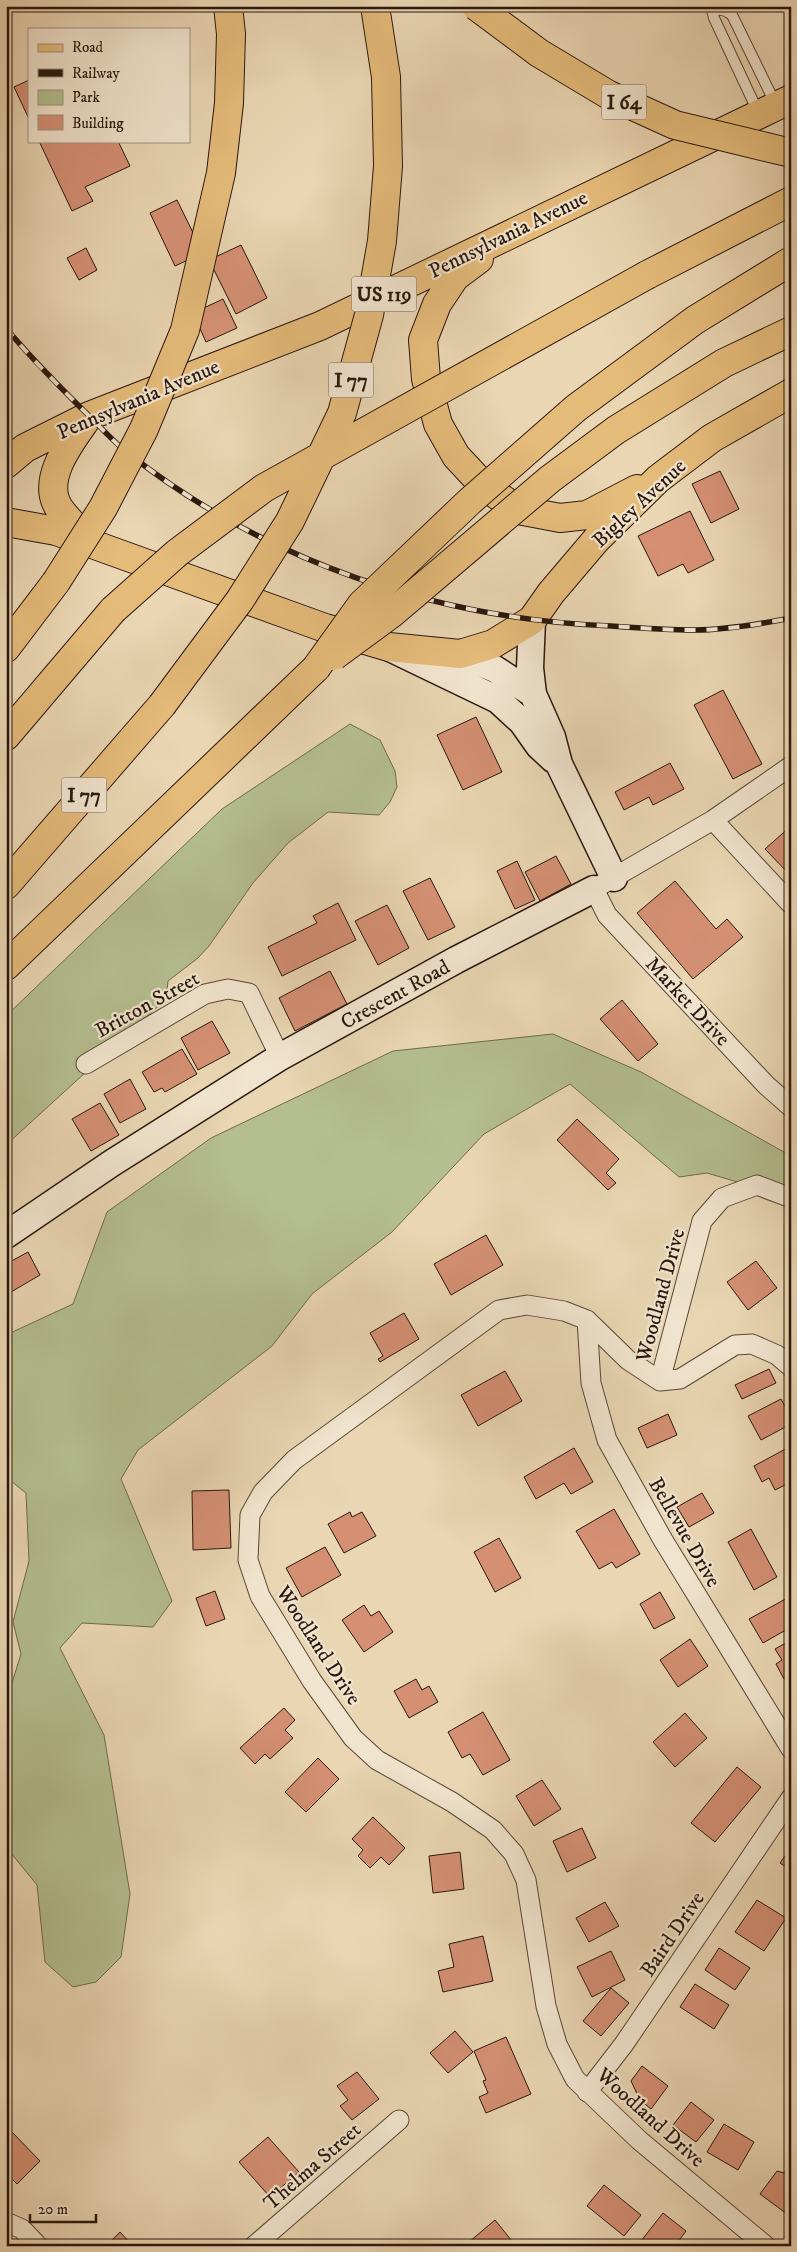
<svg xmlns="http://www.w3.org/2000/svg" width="797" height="2252" font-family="'IM FELL DW Pica',serif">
<rect width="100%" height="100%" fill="#ead6b3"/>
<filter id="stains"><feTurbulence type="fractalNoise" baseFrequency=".004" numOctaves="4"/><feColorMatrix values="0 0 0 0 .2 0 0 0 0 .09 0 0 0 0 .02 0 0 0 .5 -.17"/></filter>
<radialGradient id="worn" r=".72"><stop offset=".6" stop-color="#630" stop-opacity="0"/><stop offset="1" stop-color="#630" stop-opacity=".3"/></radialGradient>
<path fill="#b4be8f" stroke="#6e6a4e" d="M350,724L380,740L395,771L397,787L390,802L379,815L328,812L288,843L253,883L209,946L198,958L168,981L166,999L6,1145V1016L222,809Z
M553,1034L641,1072L791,1156V1198L707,1173L679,1177L570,1084L484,1134L392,1232L312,1294L272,1346L138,1450L121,1479L172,1601L153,1627L82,1623L60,1648L104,1735L130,1894L121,1957L96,1982L73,1987L45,1962L37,1885L6,1847V1689L11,1686L21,1654L13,1622L29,1561L26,1493L6,1477V1335L73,1304L107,1212L211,1138L393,1051Z"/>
<path fill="#d59074" stroke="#29170d" d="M29,80V119L14,87Z
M39,141H118L130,166L85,187L93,201L72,211Z
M177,200L203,253L175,266L150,213Z
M241,245L267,298L236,314L209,260Z
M86,248L97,270L79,280L67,258Z
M223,299L237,328L206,342L193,313Z
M720,471L739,509L711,523L692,484Z
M690,511L714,560L688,573L683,564L658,576L638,536Z
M723,690L762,764L733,779L694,705Z
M476,717L502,772L463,790L437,735Z
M670,763L684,789L653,805L649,797L624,810L615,792Z
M791,826V876L765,849Z
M556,856L571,884L540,901L525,872Z
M517,861L535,900L515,909L497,871Z
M430,878L455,927L428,940L403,891Z
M675,881L716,929L727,919L743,937L693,979L637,913Z
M338,903L356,940L282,976L268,947L317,923L313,916Z
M387,905L409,948L378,965L355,921Z
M330,971L347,1004L295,1031L279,998Z
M622,1000L658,1044L638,1061L600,1019Z
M212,1021L230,1053L198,1070L181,1038Z
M182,1049L197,1074L165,1092L162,1088L154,1092L142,1072Z
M130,1079L146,1109L120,1123L104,1094Z
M100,1103L119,1135L91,1151L72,1119Z
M577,1119L619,1159L606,1173L616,1183L608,1190L557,1140Z
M486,1235L503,1265L451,1295L434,1264Z
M28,1252L40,1275L11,1292L6,1282V1264Z
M756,1261L777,1288L748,1310L727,1282Z
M404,1313L419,1339L380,1362L378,1359L383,1356L370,1333Z
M769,1369L776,1383L742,1399L735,1385Z
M505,1371L522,1401L478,1426L461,1395Z
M781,1399L791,1417V1424L761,1440L748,1416Z
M668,1414L677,1435L647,1448L638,1428Z
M791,1446V1482L775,1490L769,1478L762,1482L754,1466Z
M574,1448L593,1482L571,1494L564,1483L536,1499L524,1477Z
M229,1490L231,1548L193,1550L192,1491Z
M702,1493L714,1513L689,1527L677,1507Z
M614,1509L640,1554L616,1568L612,1562L599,1569L576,1531Z
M350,1512L352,1517L362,1512L376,1536L344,1553L328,1524Z
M751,1529L777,1577L754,1590L728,1542Z
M499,1538L521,1578L495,1592L474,1552Z
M325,1547L341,1575L302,1597L286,1568Z
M215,1591L225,1619L206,1626L196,1598Z
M660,1592L675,1618L654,1629L640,1604Z
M791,1596V1627L763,1643L749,1619Z
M364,1605L371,1616L379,1611L393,1632L364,1652L342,1620Z
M690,1639L708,1666L678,1687L660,1660Z
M791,1640V1675L784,1679L776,1664L782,1660L775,1649Z
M416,1679L422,1690L429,1686L438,1702L409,1718L394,1691Z
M284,1708L295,1720L285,1730L293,1738L270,1759L265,1754L255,1764L240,1748Z
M483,1712L510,1760L483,1775L470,1754L462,1758L448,1732Z
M685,1713L707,1738L675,1767L653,1742Z
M318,1758L339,1779L306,1812L285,1792Z
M737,1767L761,1787L715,1842L691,1823Z
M542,1780L561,1809L534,1826L516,1796Z
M373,1817L405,1848L389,1865L381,1857L370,1868L358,1856L363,1850L352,1839Z
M582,1828L596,1858L567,1872L553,1841Z
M791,1847V1870L780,1863Z
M460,1852L464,1889L433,1893L429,1856Z
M757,1900L786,1918L764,1951L735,1932Z
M605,1902L619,1926L589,1942L576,1918Z
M483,1936L493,1981L443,1992L438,1971L454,1967L449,1944Z
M719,1948L750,1968L735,1990L705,1970Z
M611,1951L625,1980L592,1997L577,1967Z
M695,1984L729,2005L714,2029L680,2007Z
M611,1988L629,2003L601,2036L583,2021Z
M455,2031L473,2052L448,2073L430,2053Z
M506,2037L531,2094L486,2113L479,2097L488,2093L483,2081L486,2080L474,2051Z
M642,2066L668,2086L651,2109L640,2100L631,2081Z
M357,2072L379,2099L352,2120L340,2106L348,2100L337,2086Z
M691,2102L714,2120L696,2142L673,2125Z
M724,2124L754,2142L738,2170L707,2152Z
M12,2132L40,2161L17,2184L6,2173V2137Z
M268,2137L299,2172L270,2197L239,2162Z
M791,2164V2217L760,2194L777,2171L784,2173Z
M604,2185L641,2215L624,2236L587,2206Z
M663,2213L686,2231L675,2246H637Z
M495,2220L516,2246H472L469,2242Z
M120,2232L133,2246H106Z"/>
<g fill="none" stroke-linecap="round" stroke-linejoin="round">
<defs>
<path id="lane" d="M711,6L714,18L758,112
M788,6L791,11
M712,8L726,11L732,15L776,105"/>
<path id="street" d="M791,766L713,820L594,889L607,915L766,1085L791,1107
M713,820L791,904
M86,1064L205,994L228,989L249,993L280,1057
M587,1320L591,1383L607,1440L663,1540L791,1749
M660,1381L680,1379L735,1345L752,1344L777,1355L791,1367
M587,2092L624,2044L791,1798
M6,2222L22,2229L38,2246
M254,2246L399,2120
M766,2246L639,2140L575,2079L557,2044L546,2006L526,1880L514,1854L493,1830L452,1802L377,1760L353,1738L312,1681L260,1596L248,1560L250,1515L263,1492L294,1460L499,1310L527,1305L564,1311L587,1320L628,1360L660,1381L702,1221L722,1198L757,1185L791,1198"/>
<path id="secondary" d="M532,620L530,668L533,694L552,737L559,764L614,878
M390,648L498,700L522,722L539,746L553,759
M460,654L495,669L533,694
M6,1235L112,1163L280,1057L456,960L594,889"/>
<path id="primary" d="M479,259L455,277L437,304L423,340L426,379L438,424L456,456L483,485L518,510L560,518L587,515L637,489
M88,417C72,440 40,479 59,508C67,520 79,530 88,540
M6,464L25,448L89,416L320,326L791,99
M6,522L56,531L325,628L389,647L460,654L493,644L532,620L551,593L596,540L658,479L712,438L791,393"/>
<path id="highway" d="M647,275L791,201
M6,648L56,582
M6,736L113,610
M6,885L162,705
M6,966L316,668"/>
</defs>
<use href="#lane" stroke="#594736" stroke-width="12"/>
<use href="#street" stroke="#594736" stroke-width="21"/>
<use href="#secondary" stroke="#29170d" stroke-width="29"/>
<use href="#primary" stroke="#29170d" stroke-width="30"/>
<use href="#highway" stroke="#29170d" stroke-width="30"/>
<use href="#lane" stroke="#f1e4ce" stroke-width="10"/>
<use href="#street" stroke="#f1e4ce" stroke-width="19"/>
<use href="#secondary" stroke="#f1e4ce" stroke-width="26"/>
<use href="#primary" stroke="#e5bb7a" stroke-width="28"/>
<use href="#highway" stroke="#e5bb7a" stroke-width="28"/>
<defs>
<path id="rail" d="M6,328C29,356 55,382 81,408C97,423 112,441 129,454C267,562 437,619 611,626C639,628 667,630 695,630C726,630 760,624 791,618"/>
</defs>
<use href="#rail" stroke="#29170d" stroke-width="5.5"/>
<use href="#rail" stroke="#f1e4ce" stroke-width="4" stroke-dasharray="11" stroke-linecap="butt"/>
<defs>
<path id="highway-bridge" d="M476,6L539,53L609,95L675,125L791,153
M56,582L103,508L144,429L185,330L221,173L229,103L231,34L228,6
M113,610L177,553L264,488L647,275
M334,656L391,614L550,479L616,430L724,363L791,331
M316,668L362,604L470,501L576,408L695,320L791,261
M162,705L240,600L290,521L342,413L369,315L382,241L388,166L386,77L375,6"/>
</defs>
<use href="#highway-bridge" stroke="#29170d" stroke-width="30" stroke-linecap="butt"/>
<use href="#highway-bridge" stroke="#e5bb7a" stroke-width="28"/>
</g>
<g text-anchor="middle" stroke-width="4.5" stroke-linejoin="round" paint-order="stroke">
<g fill="#f1e4ce" stroke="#655447" stroke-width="1">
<rect x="601.5" y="84.5" width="45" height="35" rx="4"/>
<rect x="351.5" y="276.5" width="65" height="35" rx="4"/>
<rect x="328.5" y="362.5" width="45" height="35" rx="4"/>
<rect x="61.5" y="777.5" width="45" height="35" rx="4"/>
</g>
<g font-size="20" font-weight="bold" fill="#29170d">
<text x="624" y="109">I 64</text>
<text x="384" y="301">US 119</text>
<text x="351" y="387">I 77</text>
<text x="84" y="802">I 77</text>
</g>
<g font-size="21" fill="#29170d" stroke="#f1e4ce">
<text transform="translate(508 234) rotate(-26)" y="7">Pennsylvania Avenue</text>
<text transform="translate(138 399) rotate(-23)" y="7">Pennsylvania Avenue</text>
<text transform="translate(639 503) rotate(-43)" y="7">Bigley Avenue</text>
<text transform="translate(395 994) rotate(-29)" y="7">Crescent Road</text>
<text transform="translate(688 1001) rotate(47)" y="7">Market Drive</text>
<text transform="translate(147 1004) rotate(-29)" y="7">Britton Street</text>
<text transform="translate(660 1295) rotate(-75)" y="7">Woodland Drive</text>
<text transform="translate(685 1532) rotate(60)" y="7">Bellevue Drive</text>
<text transform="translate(319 1645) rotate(57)" y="7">Woodland Drive</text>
<text transform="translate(672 1934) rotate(-56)" y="7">Baird Drive</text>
<text transform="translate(651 2117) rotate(42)" y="7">Woodland Drive</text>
<text transform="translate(312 2166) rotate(-41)" y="7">Thelma Street</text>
</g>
</g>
<rect width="797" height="2252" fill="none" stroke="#ead6b3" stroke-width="25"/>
<rect x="8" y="8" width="782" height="2237" fill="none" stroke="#29170d" stroke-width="2.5"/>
<rect x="12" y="12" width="772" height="2227" fill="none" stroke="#29170d"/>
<rect x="28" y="28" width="162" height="115" fill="#f1e4ce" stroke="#a19281"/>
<rect x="38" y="44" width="25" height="8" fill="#e5bb7a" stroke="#a19281"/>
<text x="72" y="52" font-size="15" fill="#29170d">Road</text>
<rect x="38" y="69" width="25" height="8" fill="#29170d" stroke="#a19281"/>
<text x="72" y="78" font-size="15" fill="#29170d">Railway</text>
<rect x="38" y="90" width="25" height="15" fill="#b4be8f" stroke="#a19281"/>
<text x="72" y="102" font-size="15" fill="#29170d">Park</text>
<rect x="38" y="115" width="25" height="15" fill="#d59074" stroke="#a19281"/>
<text x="72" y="128" font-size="15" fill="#29170d">Building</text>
<path d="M30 2214v8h66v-8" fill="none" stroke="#29170d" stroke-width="2.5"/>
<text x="38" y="2214" font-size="15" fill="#29170d" stroke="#f1e4ce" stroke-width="4" paint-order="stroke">20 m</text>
<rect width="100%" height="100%" filter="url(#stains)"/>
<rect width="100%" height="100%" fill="url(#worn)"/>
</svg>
